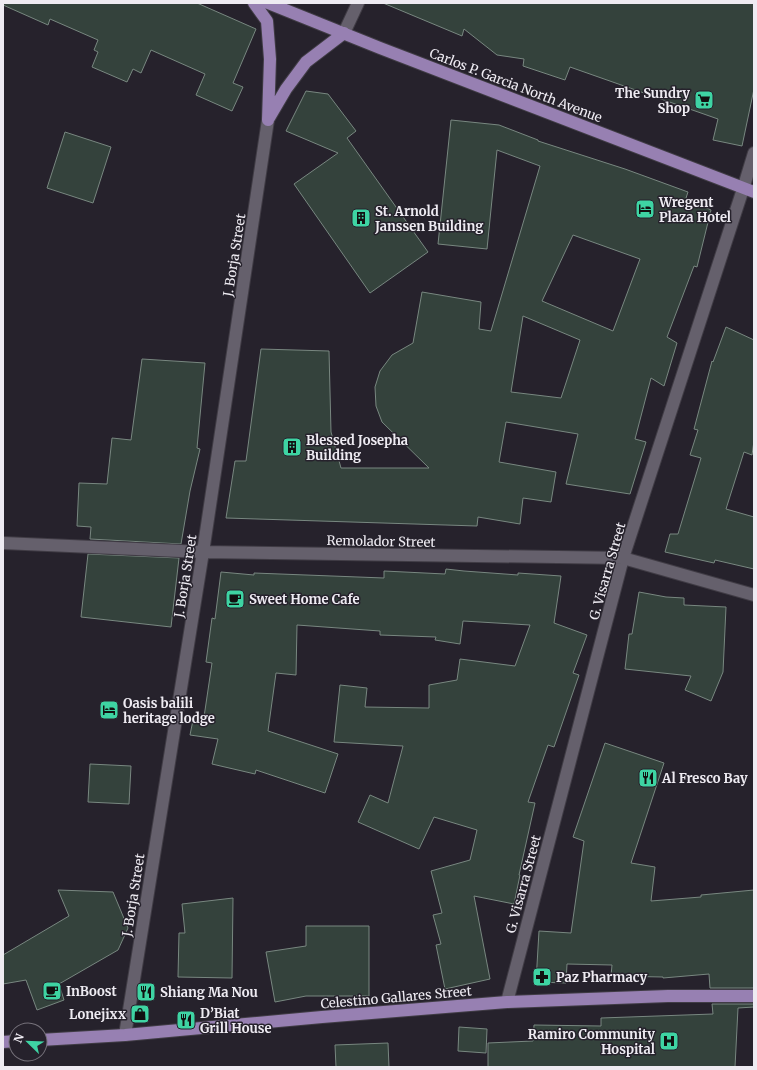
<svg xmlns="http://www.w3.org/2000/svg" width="757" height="1070" font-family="Merriweather,serif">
<rect width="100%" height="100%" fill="#26222c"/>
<path fill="#34423c" stroke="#788780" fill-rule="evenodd" d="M3,3H197L256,29L233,83L243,87L232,111L196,95L205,74L151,50L141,73L133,69L127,82L92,67L98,52L94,50L98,40L50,19L48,25L3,5Z
M383,3H754V89L742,146L713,140L718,119L570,67L565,80L523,66L524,59L497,55L464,29L462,36Z
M306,91L328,94L356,131L347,138L428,252L370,293L294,184L338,153L286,131Z
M451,120L499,125L538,140V141L625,169L688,192L686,198L711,210L697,267L694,266L667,337L677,343L664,386L651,378L635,439L646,442L630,494L566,484L578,434L506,422L499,462L556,472L551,502L523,498L520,524L478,517L477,526L226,518L235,461H246L261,349L329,351L331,432L341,468H429L382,422L376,406L375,387L380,371L392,355L413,343L422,292L481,302L479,329L491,331L540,166L497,150L487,249L438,244ZM573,235L640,259L613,331L542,301ZM523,316L580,340L561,398L511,392Z
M65,132L111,147L93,203L47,188Z
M726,327L754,340V441L752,455L744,452L726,509L754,517V569L715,560L714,563L665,552L670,534H678L701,458L690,455L698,430L694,429L712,361L713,362Z
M142,359L205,363L197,448L200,449L190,491L181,544L90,539L91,527L77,526L79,483L107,484L112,438L131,440Z
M88,554L179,558L171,627L81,617Z
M446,569L464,571L518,575V573L561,576L554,623L587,635L573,673L579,675L554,747L548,745L528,802L535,803L519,875H520L514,904L474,896L490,979L445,989L436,945L441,944L433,915L442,913L431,871L470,860L477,830L434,817L419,849L358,822L370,795L388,803L403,746L334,742L340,685L367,688L365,707L429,708V685L457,680L460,659L515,666L530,625L463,621L460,644L435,640L436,637L380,635V631L297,625L296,675L276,673L268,731L338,754L325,793L256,770L255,774L212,764L218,739L190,735L194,715L204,717L212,663L206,662L212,618L215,619L221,572L254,575V573L384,578V571L445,574Z
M639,592L666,597L684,598V605L726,607L723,672L711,701L685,690L691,676L625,669L629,634H632Z
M605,743L664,763L631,863L655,867L651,901L701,897V895L754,890V988H710L709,974L663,978V977L611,976L612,965L567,964L566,983L536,982L539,931L571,933L584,841L573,837Z
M90,764L131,766L129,804L88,802Z
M58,890L113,892L128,928L118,950L59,984L64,1000L37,1010L26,980L3,984V955L69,916Z
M233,898L232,978L178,977L179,933H185L182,904Z
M306,926H369V996H306L275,1002L266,952L306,946Z
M712,1004H754V1007L738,1008L735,1067H488V1043L533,1041L534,1025L601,1026V1018L713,1014Z
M459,1027L487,1029L486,1053L458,1051Z
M388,1043L389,1067H336L335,1045Z"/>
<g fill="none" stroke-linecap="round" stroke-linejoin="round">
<defs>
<path id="minor" d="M344,33L358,3
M3,543L203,552L623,558L754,595
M507,1002L623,558L743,189L754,153
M125,1035L203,552L268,120"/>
<path id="major" d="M254,3L267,21L270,59L268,120
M268,3L380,48L754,192
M269,118L286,89L306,62L344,33
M40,1040L125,1035L322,1017L507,1002L668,996H754
M3,1042L16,1041"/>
</defs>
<use href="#minor" stroke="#403c45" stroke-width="14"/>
<use href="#major" stroke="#403c45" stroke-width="14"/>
<use href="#minor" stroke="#65606c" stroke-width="12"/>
<use href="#major" stroke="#9780b2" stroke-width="12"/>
</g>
<defs>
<symbol id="supermarket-square" viewBox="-11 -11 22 22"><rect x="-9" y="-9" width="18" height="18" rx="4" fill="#3ed4a3" stroke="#26222c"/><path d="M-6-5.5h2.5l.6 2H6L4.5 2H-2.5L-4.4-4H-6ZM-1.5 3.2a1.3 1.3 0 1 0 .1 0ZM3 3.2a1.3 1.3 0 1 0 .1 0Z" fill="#111"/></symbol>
<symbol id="hotel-square" viewBox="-11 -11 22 22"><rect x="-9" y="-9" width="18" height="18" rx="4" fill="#3ed4a3" stroke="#26222c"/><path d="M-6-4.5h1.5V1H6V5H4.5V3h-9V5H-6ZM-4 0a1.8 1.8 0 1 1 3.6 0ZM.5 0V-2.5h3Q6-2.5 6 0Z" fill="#111"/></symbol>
<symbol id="building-square" viewBox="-11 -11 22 22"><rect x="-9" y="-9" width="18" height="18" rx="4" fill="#3ed4a3" stroke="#26222c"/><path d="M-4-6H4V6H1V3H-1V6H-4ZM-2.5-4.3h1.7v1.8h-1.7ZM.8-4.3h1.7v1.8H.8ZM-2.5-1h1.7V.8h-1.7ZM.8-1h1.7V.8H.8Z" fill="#111"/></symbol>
<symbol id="cafe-square" viewBox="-11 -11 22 22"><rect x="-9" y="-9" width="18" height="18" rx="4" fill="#3ed4a3" stroke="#26222c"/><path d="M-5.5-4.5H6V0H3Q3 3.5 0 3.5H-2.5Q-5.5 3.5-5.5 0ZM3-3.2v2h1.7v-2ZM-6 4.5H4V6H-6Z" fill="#111"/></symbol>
<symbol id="restaurant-square" viewBox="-11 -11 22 22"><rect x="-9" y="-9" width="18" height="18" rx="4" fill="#3ed4a3" stroke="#26222c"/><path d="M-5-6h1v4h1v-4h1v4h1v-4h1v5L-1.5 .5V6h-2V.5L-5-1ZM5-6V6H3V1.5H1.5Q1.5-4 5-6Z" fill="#111"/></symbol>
<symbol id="pharmacy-square" viewBox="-11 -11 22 22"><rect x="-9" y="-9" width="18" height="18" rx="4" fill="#3ed4a3" stroke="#26222c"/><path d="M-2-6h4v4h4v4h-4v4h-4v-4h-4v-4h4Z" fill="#111"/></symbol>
<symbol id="shop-square" viewBox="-11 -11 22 22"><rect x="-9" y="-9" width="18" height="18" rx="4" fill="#3ed4a3" stroke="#26222c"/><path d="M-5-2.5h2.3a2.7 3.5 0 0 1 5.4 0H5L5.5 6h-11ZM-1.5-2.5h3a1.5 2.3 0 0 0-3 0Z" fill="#111"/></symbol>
<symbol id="hospital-square" viewBox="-11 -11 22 22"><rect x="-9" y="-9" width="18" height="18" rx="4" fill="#3ed4a3" stroke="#26222c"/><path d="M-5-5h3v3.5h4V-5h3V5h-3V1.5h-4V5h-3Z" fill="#111"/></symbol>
</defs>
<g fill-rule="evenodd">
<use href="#supermarket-square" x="693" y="89" width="22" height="22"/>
<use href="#hotel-square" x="634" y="198" width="22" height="22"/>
<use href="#building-square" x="350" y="207" width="22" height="22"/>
<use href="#building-square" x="281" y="436" width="22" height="22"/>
<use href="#cafe-square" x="224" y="588" width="22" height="22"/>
<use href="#hotel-square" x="98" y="699" width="22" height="22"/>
<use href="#restaurant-square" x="637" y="767" width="22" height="22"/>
<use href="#pharmacy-square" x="531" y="966" width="22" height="22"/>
<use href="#cafe-square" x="41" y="980" width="22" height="22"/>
<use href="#restaurant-square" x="135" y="981" width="22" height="22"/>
<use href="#shop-square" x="129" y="1003" width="22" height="22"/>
<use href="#restaurant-square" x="175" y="1009" width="22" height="22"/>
<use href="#hospital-square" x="658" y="1030" width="22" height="22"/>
</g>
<g text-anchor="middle" stroke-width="3" stroke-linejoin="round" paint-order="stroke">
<g font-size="13" fill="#eeebf2" stroke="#26222c">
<text transform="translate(516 85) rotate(21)" y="5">Carlos P. Garcia North Avenue</text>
<text transform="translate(234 255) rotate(-81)" y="5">J. Borja Street</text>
<text transform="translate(381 541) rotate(1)" y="5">Remolador Street</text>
<text transform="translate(607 571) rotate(-74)" y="5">G. Visarra Street</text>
<text transform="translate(185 576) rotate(-81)" y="5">J. Borja Street</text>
<text transform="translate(523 884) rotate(-75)" y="5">G. Visarra Street</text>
<text transform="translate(133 895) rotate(-81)" y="5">J. Borja Street</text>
<text transform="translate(396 997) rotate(-5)" y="5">Celestino Gallares Street</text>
</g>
<g font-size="13" font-weight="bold" fill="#eeebf2" stroke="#26222c" text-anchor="start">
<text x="690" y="98" text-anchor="end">The Sundry<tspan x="690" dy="15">Shop</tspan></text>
<text x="659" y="207">Wregent<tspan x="659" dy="15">Plaza Hotel</tspan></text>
<text x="375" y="216">St. Arnold<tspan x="375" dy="15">Janssen Building</tspan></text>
<text x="306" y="445">Blessed Josepha<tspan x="306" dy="15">Building</tspan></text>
<text x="249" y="604">Sweet Home Cafe</text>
<text x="123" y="708">Oasis balili<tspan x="123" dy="15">heritage lodge</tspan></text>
<text x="662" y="783">Al Fresco Bay</text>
<text x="556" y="982">Paz Pharmacy</text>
<text x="66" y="996">InBoost</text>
<text x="160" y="997">Shiang Ma Nou</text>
<text x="200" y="1018">D’Biat<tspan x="200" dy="15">Grill House</tspan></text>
<text x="126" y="1019" text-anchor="end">Lonejixx</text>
<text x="655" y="1039" text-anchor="end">Ramiro Community<tspan x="655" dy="15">Hospital</tspan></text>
</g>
</g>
<rect width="757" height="1070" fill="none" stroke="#eeebf2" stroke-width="8"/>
<g transform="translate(28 1042) rotate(293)"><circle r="19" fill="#26222c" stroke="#76727b"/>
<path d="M0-3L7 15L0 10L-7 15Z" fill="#3ed4a3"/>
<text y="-6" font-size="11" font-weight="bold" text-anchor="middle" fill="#eeebf2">N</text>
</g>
</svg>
